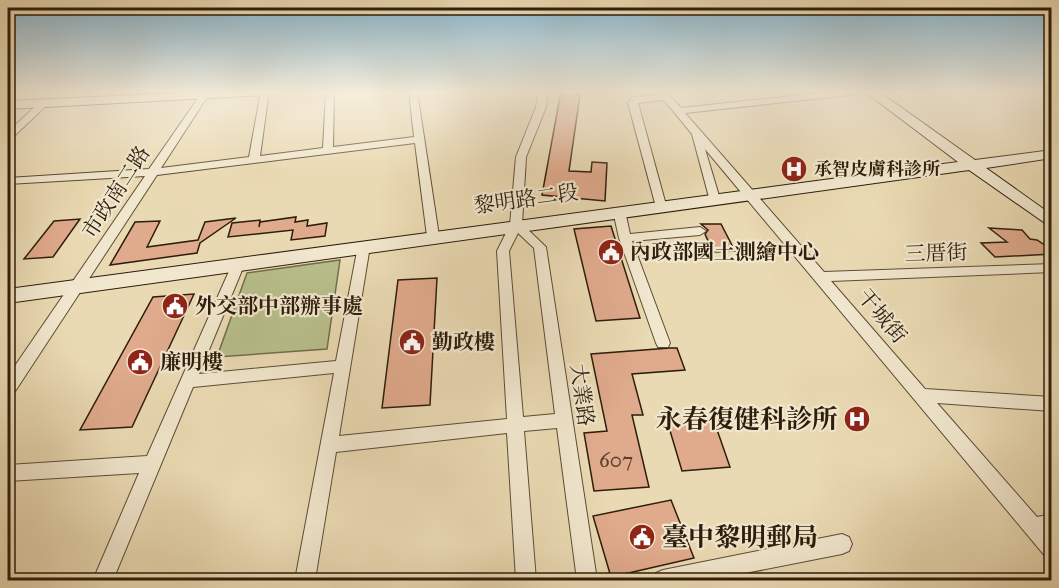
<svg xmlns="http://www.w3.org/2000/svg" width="1059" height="588" font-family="'IM FELL Great Primer','Noto Serif TC',serif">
<rect width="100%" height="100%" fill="#eadab3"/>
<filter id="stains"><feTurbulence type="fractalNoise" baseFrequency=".00333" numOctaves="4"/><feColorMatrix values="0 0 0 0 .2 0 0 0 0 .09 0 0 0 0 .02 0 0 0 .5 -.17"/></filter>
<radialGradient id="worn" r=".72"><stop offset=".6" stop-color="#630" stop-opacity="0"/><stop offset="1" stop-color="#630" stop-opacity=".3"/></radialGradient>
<path fill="#b8bf8b" stroke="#726e4b" stroke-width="1.5" d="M340,260L327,349L217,357L247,273Z"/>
<path fill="#e0aa8c" stroke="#2d1d0b" stroke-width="1.5" d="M561,91H577L576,95H580L569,171L591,172L592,162L607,163L605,201L542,195Z
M296,217L295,222L308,220L307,226L327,223L325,236L291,240L293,230L228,237L232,223L260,220L259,227L260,222Z
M236,218L200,243L197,253L110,265L135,222L160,221L147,247L198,240L205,222Z
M80,219L53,257L24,259L54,221Z
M701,224H721L735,251L713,252L705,234L708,230Z
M611,226L640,318L596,321L574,229Z
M989,228L1022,230L1030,239L1037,240L1052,250V254L995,257L981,243L1007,242Z
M437,278L430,405L382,408L398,280Z
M194,294L132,427L80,430L153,297Z
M670,348H677L685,370L632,374L643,415H632L649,487L594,491L584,433L607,431L591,354Z
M714,421L730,467L682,471L668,424Z
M671,500L694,558L611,577L593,516Z"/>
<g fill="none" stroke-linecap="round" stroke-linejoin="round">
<defs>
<path id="street" d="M109,91H118L112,95L109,94Z
M203,91H211L161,168L249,157L261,91H269L260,156L323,148L326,91H334L333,147L414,137L409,91H417L439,236L433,240L427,236L415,143L157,175L14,393L8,394V376L145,176L8,184V178L149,169Z
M539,91H547L546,107L526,157L522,224L546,247L597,580H577L557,428L524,431L536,580H516L507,433L336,452L315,580H295L334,373L193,387L113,580H93L139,473L8,481V465L147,456L234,260H244L245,263L199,374L336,361L358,246L364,242L370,246L339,436L507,419L497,251L510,225L516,157L536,107ZM518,233L534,248L555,414L523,417L509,251Z
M657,91H665L681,108L839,91H863L859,94L685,113L824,272L1052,264V272L831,281L925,389L1052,397V411L937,403L1037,517L1052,514V559L1045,556L705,149L720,199L718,201H710L692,134L664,100L638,103L666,205L664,207H656L628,103L633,97L660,95Z
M40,102L48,104L11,139L8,140V132Z
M619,208L625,211L630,234L700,227L706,231L700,235L632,241L670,343L668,347H658L656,343L619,238L613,211Z
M842,534L849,537L852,544L849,551L842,554L710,580H653L656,573L663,570Z"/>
<path id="secondary" d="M222,91H269L263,95L8,109V101Z
M864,91H878L975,160L1052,150V158L986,168L1052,215V228L969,170L8,303V289L958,162Z"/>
</defs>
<use href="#street" stroke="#5c4c35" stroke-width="2"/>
<use href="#secondary" stroke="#2d1d0b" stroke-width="2"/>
<use href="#street" fill="#f1e7ce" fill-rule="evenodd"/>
<use href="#secondary" fill="#f1e7ce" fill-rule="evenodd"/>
</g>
<linearGradient id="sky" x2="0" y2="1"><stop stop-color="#88b7d1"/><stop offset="0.53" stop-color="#f6eedd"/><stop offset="1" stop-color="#f6eedd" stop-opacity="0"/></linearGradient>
<rect width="1059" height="173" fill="url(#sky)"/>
<defs>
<symbol id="hospital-disc" viewBox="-11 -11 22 22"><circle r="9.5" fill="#8f2418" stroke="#f1e7ce"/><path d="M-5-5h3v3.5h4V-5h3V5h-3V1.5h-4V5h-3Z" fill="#fff"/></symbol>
<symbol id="civic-disc" viewBox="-11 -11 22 22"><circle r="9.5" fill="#8f2418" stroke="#f1e7ce"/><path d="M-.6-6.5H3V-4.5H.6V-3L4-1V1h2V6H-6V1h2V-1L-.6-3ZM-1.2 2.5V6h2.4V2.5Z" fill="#fff"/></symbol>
</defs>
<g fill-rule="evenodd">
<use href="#hospital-disc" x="779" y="154" width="30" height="30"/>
<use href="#civic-disc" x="596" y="237" width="30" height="30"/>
<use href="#civic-disc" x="160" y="291" width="30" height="30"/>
<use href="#civic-disc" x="397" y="327" width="30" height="30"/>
<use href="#civic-disc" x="125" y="347" width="30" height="30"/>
<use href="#hospital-disc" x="842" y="404" width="30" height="30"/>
<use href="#civic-disc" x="627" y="522" width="30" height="30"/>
</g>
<g text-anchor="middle" stroke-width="4.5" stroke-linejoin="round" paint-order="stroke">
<g font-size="18" font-weight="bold" fill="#2d1d0b" stroke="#f1e7ce" text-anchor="start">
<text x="814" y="175">承智皮膚科診所</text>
</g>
<g font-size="21" fill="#2d1d0b" stroke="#f1e7ce">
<text transform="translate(116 192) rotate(-57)" y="7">市政南二路</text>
<text transform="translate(526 199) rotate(-8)" y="7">黎明路二段</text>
<text transform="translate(936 253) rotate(-2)" y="7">三厝街</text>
<text transform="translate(882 316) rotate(50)" y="7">干城街</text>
<text transform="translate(582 395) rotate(82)" y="7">大業路</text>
</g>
<g font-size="21" font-weight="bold" fill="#2d1d0b" stroke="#f1e7ce" text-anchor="start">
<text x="630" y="259">內政部國土測繪中心</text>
<text x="195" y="313">外交部中部辦事處</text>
<text x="432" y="349">勤政樓</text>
<text x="160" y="369">廉明樓</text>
</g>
<g font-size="21" fill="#5a402b">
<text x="616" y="467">607</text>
</g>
<g font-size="26" font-weight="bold" fill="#2d1d0b" stroke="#f1e7ce" text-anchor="end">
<text x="838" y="428">永春復健科診所</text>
<text x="662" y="546" text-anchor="start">臺中黎明郵局</text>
</g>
</g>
<rect width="1059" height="588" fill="none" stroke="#eadab3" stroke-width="30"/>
<rect x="9" y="9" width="1041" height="570" fill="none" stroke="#2d1d0b" stroke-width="3"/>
<rect x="15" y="15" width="1029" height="558" fill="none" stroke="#2d1d0b" stroke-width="1.5"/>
<rect width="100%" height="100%" filter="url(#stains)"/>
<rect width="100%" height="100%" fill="url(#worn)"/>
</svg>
